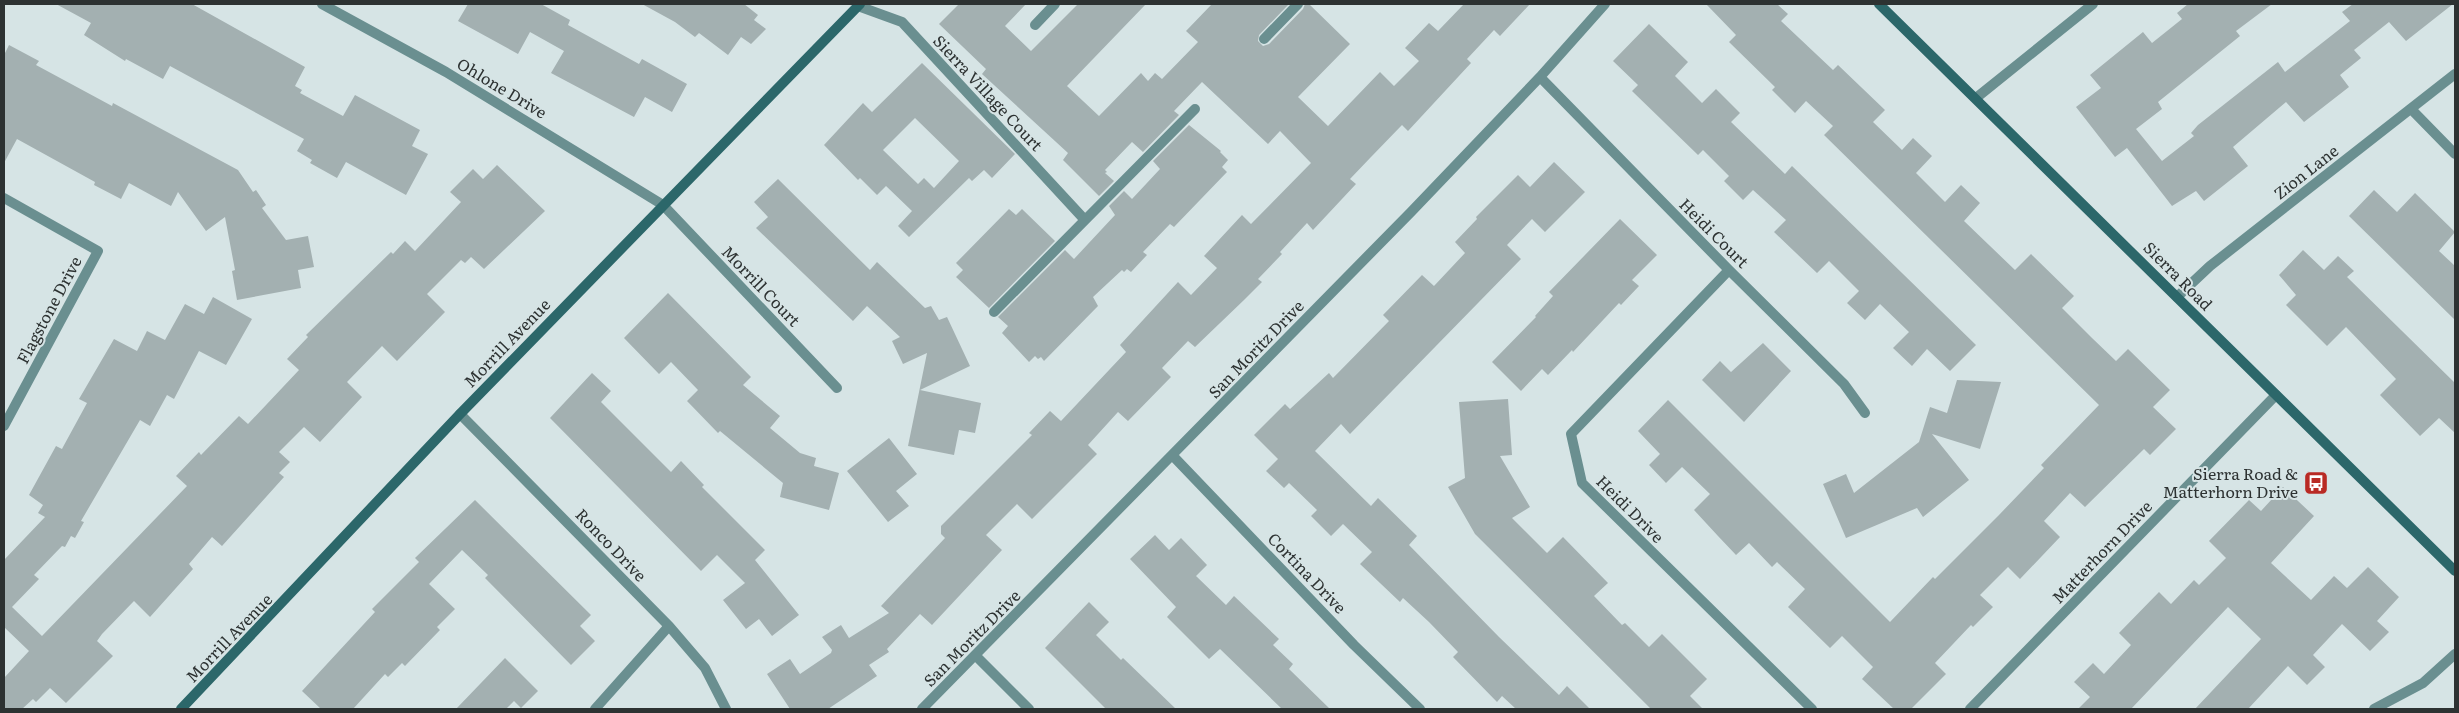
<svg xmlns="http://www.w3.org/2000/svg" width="2459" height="713" font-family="Literata,serif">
<rect width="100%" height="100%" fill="#d6e4e5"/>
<path fill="#a3b0b1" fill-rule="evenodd" d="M56,4H192L305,67L295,86L302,90L300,93L343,116L355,95L420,130L412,146L428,154L406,195L346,162L337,178L310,163L312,160L297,151L304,139L170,66L163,79L126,59L125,61L84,35L91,23Z
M468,4H541L570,20L568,25L639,64L642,59L687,84L672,112L645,97L634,117L551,73L564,51L530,32L518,54L458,21Z
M642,4H744L758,15L754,20L766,29L751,44L741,37L728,55L699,33L695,37L675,22Z
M959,4H1026L1005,26L1031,51L1078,4H1146L1067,86L1099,116L1141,73L1148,81L1155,73L1162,79L1198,42L1186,31L1212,4H1289L1259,35L1258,41L1263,46L1269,44L1303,9L1305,4H1309L1350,44L1298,97L1328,126L1380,72L1394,86L1419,61L1405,48L1429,23L1438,31L1464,4H1530L1500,36L1494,30L1467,59L1471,63L1408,131L1402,125L1371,157L1350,179L1356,184L1313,230L1307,223L1280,252L1282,254L1258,279L1262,282L1244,300L1195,347L1188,341L1162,368L1171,377L1128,421L1118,412L1088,445L1097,454L1032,519L1017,504L986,535L1002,550L932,625L920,614L887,649L889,652L869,665L877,676L828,709H790L767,674L790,659L800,674L831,653L832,650L822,637L841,625L849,638L889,613L881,606L945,538L941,534V526L1032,435L1029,433L1050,411L1061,421L1126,352L1120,345L1178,282L1191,295L1217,268L1204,256L1242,215L1251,224L1311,163L1280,131L1268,144L1202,82L1174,111L1179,115L1143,152L1132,142L1105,170L1107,172L1105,173L1114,181L1099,196L1063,160L1068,153L982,74L986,69L939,24Z
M1706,4H1777L1788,14L1781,21L1833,70L1838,65L1885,110L1873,122L1902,150L1913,138L1932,156L1916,173L1945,202L1961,185L1980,203L1964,221L2015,270L2031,254L2074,296L2062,308L2092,338L2116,361L2128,349L2170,390L2153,407L2176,429L2150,455L2144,449L2085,507L2070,493L2044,521L2060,537L2020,579L2008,567L1980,595L1993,607L1973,627L1971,625L1935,663L1946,674L1911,709H1894L1862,679L1873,667L1842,636L1830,648L1788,607L1805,589L1777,562L1772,567L1749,543L1736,555L1718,536L1694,510L1710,494L1682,467L1666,483L1649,465L1660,454L1638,431L1668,400L1890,622L1933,577L1935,579L1999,515L2044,468L2041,465L2099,405L1824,135L1833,126L1806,101L1795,113L1772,90L1775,87L1729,42L1736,35Z
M2188,4H2272L2236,31L2240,36L2158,102L2162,109L2136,129L2162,161L2194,136L2191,133L2198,125L2278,62L2285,72L2350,21L2342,12L2353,4H2453L2406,41L2389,22L2354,50L2361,58L2340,75L2349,87L2304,122L2286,102L2233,147L2248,166L2204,201L2196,191L2172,206L2127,148L2115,157L2076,107L2101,88L2090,75L2143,32L2152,43L2182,19L2177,13Z
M1649,24L1688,62L1675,76L1702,103L1716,89L1740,113L1731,122L1785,174L1792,166L1976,345L1950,371L1927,349L1912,366L1893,348L1909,332L1880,304L1865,320L1847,303L1859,291L1829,261L1817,273L1774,232L1786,220L1753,190L1743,200L1724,181L1729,176L1703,150L1698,155L1632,91L1638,85L1613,61Z
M9,45L39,61L36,65L112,106L113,103L238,170L253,192L256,190L266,205L262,208L286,240L308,236L314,267L298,270L301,288L237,300L232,271L235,270L225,217L206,231L178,192L171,206L129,183L121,199L94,185L95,182L17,139L4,163V55Z
M922,63L1015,154L992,178L984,170L972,181L969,178L909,237L898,226L912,211L886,186L877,195L860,178L858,180L824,145L863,103L872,112ZM915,118L959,161L934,188L924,178L918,184L883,150Z
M1189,125L1221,151L1220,152L1228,160L1222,167L1227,172L1174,227L1170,224L1143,252L1147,255L1131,272L1127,269L1124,272L1122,270L1093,297L1098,306L1044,361L1041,357L1038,359L1035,356L1029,362L1002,333L1008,326L998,317L1065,250L1074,259L1115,215L1109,206L1124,191L1132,199L1160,169L1153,161Z
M1554,162L1585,192L1545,232L1532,219L1507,245L1521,259L1350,434L1341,424L1315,451L1371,506L1378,498L1417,536L1409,545L1499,637L1559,695L1567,686L1590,709H1516L1502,696L1497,702L1453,657L1458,652L1429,622L1403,598L1400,602L1360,564L1372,552L1343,524L1331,536L1311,516L1317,510L1289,483L1284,488L1266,471L1278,459L1254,435L1285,404L1290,409L1329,373L1333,378L1389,321L1383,315L1422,275L1434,286L1465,253L1455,242L1477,219L1476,217L1518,175L1530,187Z
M497,165L545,211L484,269L471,257L465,263L461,260L427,294L445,312L397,361L382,346L347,382L362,397L320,442L304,427L279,452L290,462L279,473L284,477L222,546L212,537L189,564L193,569L150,617L134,601L102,634L97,641L113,656L66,703L50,688L36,702L33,699L22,709H4V678L29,651L4,627V560L45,517L38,513L43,505L29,495L56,446L62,449L63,447L87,403L79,399L114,339L137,351L147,331L165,340L185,304L204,314L213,297L252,319L226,365L199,351L174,399L167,395L150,426L140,420L81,521L84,522L75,538L71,536L65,547L62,546L34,575L39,579L12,607L42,636L187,486L176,476L199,452L201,455L239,416L248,424L299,370L287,359L308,337L306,335L391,252L393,254L405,241L415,251L461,202L450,192L473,169L483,179Z
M778,179L870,270L877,262L925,308L931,306L939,320L947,317L970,366L920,390L981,403L975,433L959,430L954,455L908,446L927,353L903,364L892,341L900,337L867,306L853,321L756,228L768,217L754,202Z
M2374,190L2397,212L2415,193L2455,232L2439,251L2455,266V320L2349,216Z
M1009,209L1016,215L1022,209L1055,241L989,308L956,277L963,270L956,263Z
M1620,219L1657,255L1632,280L1639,286L1621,305L1619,303L1573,352L1572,350L1548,375L1542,369L1521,391L1492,362L1536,317L1535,316L1553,296L1549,292Z
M2303,250L2324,270L2338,256L2354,271L2347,277L2455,383V433L2439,418L2420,436L2380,395L2396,379L2346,327L2327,346L2286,305L2296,295L2279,275Z
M668,293L751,377L743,385L780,416L770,428L800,453L816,458L814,466L839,473L829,510L780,497L783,483L720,431L718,433L687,401L698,390L671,362L659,374L624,338Z
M1763,343L1791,371L1744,422L1702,380L1720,361L1731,372Z
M592,373L611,391L601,402L671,472L681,461L704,485L702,487L765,550L755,560L799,615L772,636L759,619L746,629L723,600L745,583L717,555L701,571L550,418Z
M1957,380L2001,382L1980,449L1932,434L1969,480L1923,517L1917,508L1846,538L1823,484L1846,474L1854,493L1919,442L1930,407L1947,413Z
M1508,399L1512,455L1500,456L1530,507L1512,518L1547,553L1563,537L1608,583L1594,596L1622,625L1625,623L1649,647L1662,634L1707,679L1690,696L1703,709H1651L1475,534L1448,487L1465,478L1459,402Z
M889,438L917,474L896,491L909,506L888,522L847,471Z
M2283,487L2314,516L2271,563L2311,600L2334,576L2347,588L2368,567L2399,597L2377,621L2389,632L2370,651L2342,624L2313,655L2325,667L2307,685L2288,666L2248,709H2195L2261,639L2228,607L2131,709H2078L2090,697L2074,682L2093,663L2104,674L2131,645L2119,633L2159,592L2171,604L2194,580L2199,585L2226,558L2209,541L2249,500L2261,511Z
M475,500L591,615L580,626L595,641L571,665L485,578L488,575L462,550L429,584L455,609L437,627L440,630L405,666L402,663L388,677L385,674L353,709H321L302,691L375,612L372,609L419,562L415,558Z
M1155,535L1169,550L1181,538L1207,565L1196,576L1226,605L1234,596L1279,639L1273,645L1293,664L1289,669L1330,709H1282L1220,649L1209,659L1167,617L1176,607L1130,559Z
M1089,602L1109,622L1096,635L1121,660L1123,658L1176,709H1106L1045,648Z
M505,658L538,691L521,708L514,701L506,709H456Z"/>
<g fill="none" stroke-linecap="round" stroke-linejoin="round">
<path stroke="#6a8f90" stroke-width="10" d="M858,6L902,22L1084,219
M1035,25L1055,4
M1264,39L1298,4
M994,312L1195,109"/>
<path stroke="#6a8f90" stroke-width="10" d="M322,4L446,72L663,205L837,388
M1540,77L1729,270L1844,384L1865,413
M1976,98L2093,4
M2412,110L2455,154
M4,198L98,251L4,426
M1729,270L1571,434L1582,483L1812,709
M2177,297L2210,266L2455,74
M460,414L669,626L705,668L726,709
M1173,456L1354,645L1420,709
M976,656L1029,709
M595,709L669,626
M922,709L1411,212L1540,77L1605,4
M1970,709L2276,395
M2374,709L2423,683L2455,654"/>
<path stroke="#2c676a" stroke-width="10" d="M1879,4L2455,571
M181,709L460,414L860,4"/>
</g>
<defs>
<symbol id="bus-square" viewBox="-11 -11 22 22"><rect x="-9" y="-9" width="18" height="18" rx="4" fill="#b92a24" stroke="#d6e4e5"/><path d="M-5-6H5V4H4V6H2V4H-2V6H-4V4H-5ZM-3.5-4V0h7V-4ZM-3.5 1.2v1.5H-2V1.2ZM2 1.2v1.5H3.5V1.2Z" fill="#fff"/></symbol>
</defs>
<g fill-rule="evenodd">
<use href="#bus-square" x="2302" y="469" width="28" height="28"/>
</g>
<g text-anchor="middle" stroke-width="4" stroke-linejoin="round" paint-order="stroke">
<g font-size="16" fill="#2d3232" stroke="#d6e4e5">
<text transform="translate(502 88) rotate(31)" y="6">Ohlone Drive</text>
<text transform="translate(988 93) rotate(47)" y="6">Sierra Village Court</text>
<text transform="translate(2306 172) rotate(-38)" y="6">Zion Lane</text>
<text transform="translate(1714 233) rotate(45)" y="6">Heidi Court</text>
<text transform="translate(2178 276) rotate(45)" y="6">Sierra Road</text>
<text transform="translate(761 286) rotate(46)" y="6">Morrill Court</text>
<text transform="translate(49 310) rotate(-62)" y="6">Flagstone Drive</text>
<text transform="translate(507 343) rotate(-46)" y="6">Morrill Avenue</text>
<text transform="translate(1256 349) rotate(-46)" y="6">San Moritz Drive</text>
<text transform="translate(1630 509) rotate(45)" y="6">Heidi Drive</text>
<text transform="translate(611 545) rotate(46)" y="6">Ronco Drive</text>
<text transform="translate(2102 552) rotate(-46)" y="6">Matterhorn Drive</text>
<text transform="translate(1307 573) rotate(46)" y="6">Cortina Drive</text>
<text transform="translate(229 638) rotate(-46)" y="6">Morrill Avenue</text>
<text transform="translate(972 638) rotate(-45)" y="6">San Moritz Drive</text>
</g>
<g font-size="16" fill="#2d3232" stroke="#d6e4e5" text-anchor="end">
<text x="2298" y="480">Sierra Road &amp;<tspan x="2298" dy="18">Matterhorn Drive</tspan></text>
</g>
</g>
<rect width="2459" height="713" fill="none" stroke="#2d3232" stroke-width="10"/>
</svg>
